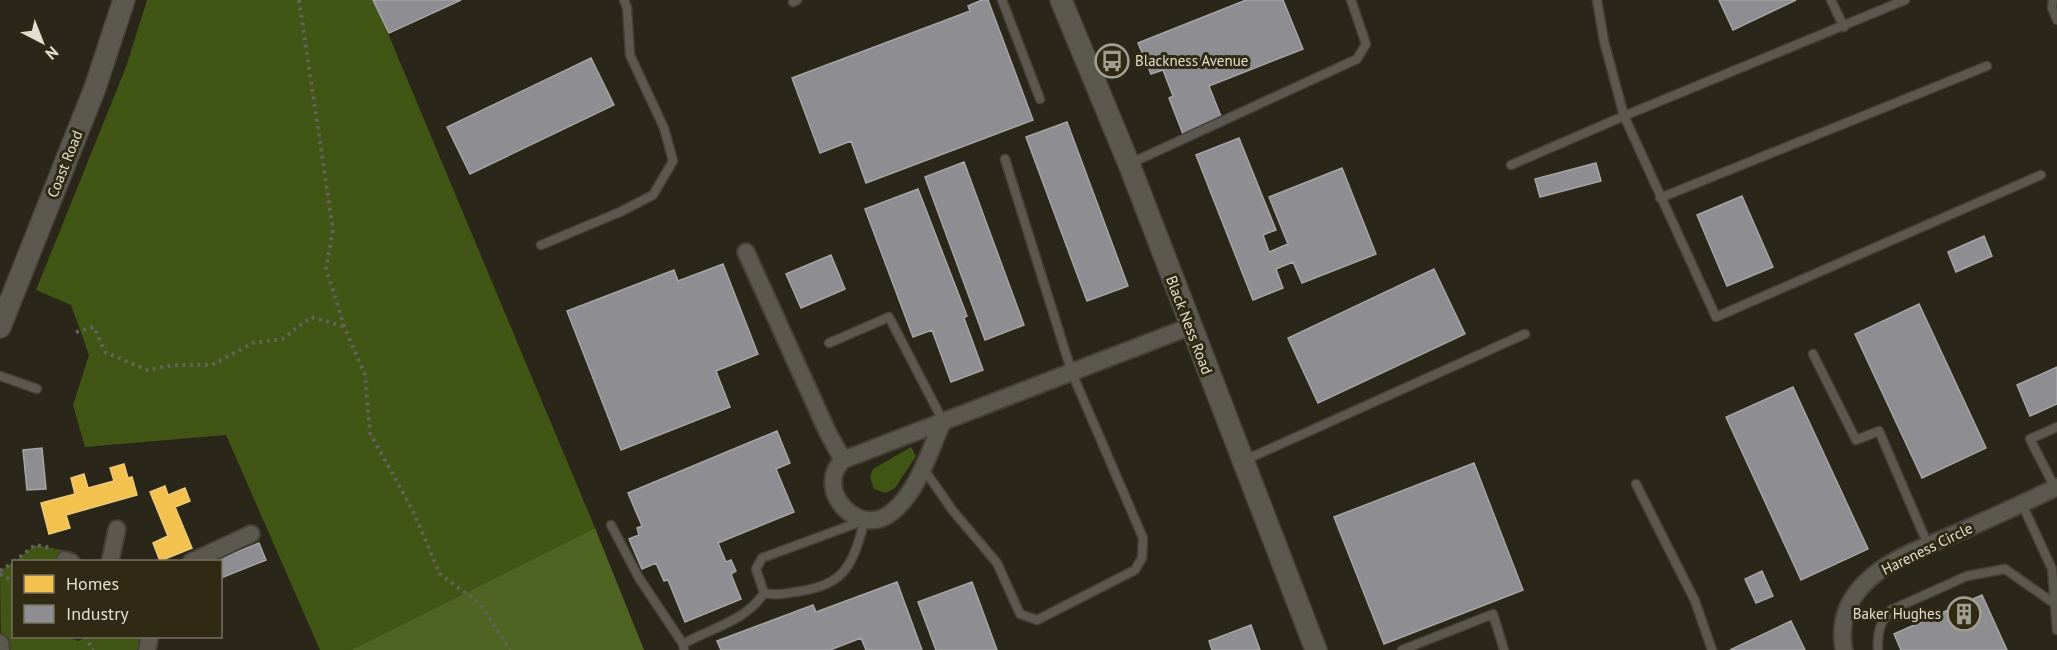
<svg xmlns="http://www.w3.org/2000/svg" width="2057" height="650" font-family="'PT Sans',sans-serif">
<rect width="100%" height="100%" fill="#2a261a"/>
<path fill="#415515" d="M147,0H374L595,528L351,650H320L226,435L85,447L73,405L89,355L71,305L36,290L126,67Z
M911,447L916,456L895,488L886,493L874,489L870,477L873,469Z
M35,545L67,551L65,560L71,562H14Z
M13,562L14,636L68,637L78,641L88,637H150L147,650H1L0,571Z"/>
<path fill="#4f6323" d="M595,528L644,650H351Z"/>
<path fill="#f2c14e" stroke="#edca75" stroke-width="1.5" d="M124,464L128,478L132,477L137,495L66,515L70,528L49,534L41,503L75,494L71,478L84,474L88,488L114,481L110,468Z
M165,486L168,495L185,488L190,501L175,507L192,548L160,561L153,543L168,536L150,492Z"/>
<path fill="#8d8d92" stroke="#a6a5a5" stroke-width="1.5" d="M373,0H461L389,33Z
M982,0H988L1033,120L866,183L851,141L820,153L792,78L970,11L968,6Z
M1246,0H1283L1303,49L1209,86L1222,119L1183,134L1169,98L1173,96L1163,70L1151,74L1138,43Z
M1719,0H1796L1733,30Z
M591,58L614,105L470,174L447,127Z
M1067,122L1128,286L1087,301L1026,137Z
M1239,138L1276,230L1263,235L1269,252L1288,244L1269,197L1342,168L1376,254L1302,283L1293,262L1276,269L1283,288L1253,300L1196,155Z
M964,162L1024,325L985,340L925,177Z
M1596,163L1601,181L1540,197L1535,179Z
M918,189L967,316L964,318L983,370L951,382L932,330L913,337L865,209Z
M1742,196L1773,267L1727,286L1697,215Z
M1984,236L1992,256L1956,272L1948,252Z
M831,255L845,289L801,308L786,274Z
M723,264L758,354L716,371L730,407L621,450L567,311L674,270L678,281Z
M1434,269L1465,334L1318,403L1288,338Z
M1919,304L1986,448L1922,478L1855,334Z
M2057,367V404L2030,416L2017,385Z
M1793,387L1868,549L1801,580L1726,417Z
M777,431L790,463L776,469L794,512L718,543L726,562L731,560L736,571L731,574L741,599L685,622L668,580L664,581L656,563L642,569L629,539L639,535L637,528L642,526L628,493Z
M42,448L46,489L27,490L23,450Z
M1474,463L1523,590L1384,644L1334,517Z
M259,543L266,560L221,578L220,562L214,561Z
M1762,571L1773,596L1756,603L1745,579Z
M897,582L922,650H866L861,638L830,650H721L717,641L813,605L816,612Z
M972,582L997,650H936L918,602Z
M1982,595L2007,650H1901L1894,634Z
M1791,621L1805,650H1730Z
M1251,625L1260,650H1212L1209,641Z"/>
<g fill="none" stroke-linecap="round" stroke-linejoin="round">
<defs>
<path id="service" d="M1002,0L1040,99
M1597,0L1604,41L1624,116L1905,0
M1831,0L1844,27
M2053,0L2052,8L2057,20
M793,2L797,0
M1129,164L1357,59L1366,44L1351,0
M1511,165L1624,116L1716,317L2041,175
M1660,198L1987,66
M541,245L620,212L653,195L673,161L664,128L630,55L627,7L624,0
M829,343L889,317L943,421
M1813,354L1856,440L1879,431L1928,545
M0,376L37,389
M1243,461L1525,334
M923,468L953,511L997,563L1020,614L1037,620L1135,570L1142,558L1143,538L1072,373L1005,159
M1636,484L1695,601L1712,650
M2055,488L2030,439L2057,427
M2022,504L2052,569L2057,630
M865,520C853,561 848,584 801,591C788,593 777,596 764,593L756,569L762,558Z
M611,525L639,578L683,644
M684,650L683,644C711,628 746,621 764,593
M1402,650L1493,614L1504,650
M1878,650C1877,633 1880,622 1891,610L1967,576L2005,569L2055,604"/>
<path id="minor" d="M746,252L828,433L843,460
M943,421C929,451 919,491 891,513C858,539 813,489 843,460L1189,327
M65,560L71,562
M110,562L117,529
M191,562L251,534
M0,643L1,650
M147,650L150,636
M1844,650C1839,624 1846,602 1865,583C1888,559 1927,546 1957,533C1991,518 2024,503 2057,487"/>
<path id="tertiary" d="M1061,0L1129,164L1316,650
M0,327L95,88L124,0"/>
</defs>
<use href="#service" stroke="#444037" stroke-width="11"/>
<use href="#minor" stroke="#444037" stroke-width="20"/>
<use href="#tertiary" stroke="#444037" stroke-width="24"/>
<path stroke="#646259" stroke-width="4" stroke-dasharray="3 4.5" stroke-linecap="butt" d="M299,0L333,230L326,268L344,326L365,375L370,433L412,509L440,574L480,604L510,650
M76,332L94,327L105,352L147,370L174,365H212L253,343L282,339L311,317L343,326
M14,562L35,545L53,548
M0,571L14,562
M0,574L14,582
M85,636L93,650"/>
<use href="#service" stroke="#5b5850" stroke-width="8"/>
<use href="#minor" stroke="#5b5850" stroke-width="16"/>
<use href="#tertiary" stroke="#5b5850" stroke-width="21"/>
</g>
<defs>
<symbol id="bus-ring" viewBox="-11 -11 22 22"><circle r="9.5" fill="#302914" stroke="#a29e91" stroke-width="1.5"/><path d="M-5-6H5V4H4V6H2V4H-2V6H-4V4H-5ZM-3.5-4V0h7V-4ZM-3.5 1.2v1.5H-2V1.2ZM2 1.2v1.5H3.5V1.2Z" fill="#a29e91"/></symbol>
<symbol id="building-ring" viewBox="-11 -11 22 22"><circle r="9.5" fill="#302914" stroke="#a29e91" stroke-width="1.5"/><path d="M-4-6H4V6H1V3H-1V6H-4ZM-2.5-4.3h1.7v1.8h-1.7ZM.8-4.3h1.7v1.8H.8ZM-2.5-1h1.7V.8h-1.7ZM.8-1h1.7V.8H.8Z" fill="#a29e91"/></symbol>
</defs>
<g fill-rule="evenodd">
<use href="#bus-ring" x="1093" y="42" width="38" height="38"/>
<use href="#building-ring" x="1945" y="595" width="38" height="38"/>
</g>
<g text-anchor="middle" stroke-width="6" stroke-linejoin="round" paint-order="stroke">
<g font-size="15" fill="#e2ded1" stroke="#302914" text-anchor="start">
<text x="1135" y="66">Blackness Avenue</text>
<text x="1941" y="619" text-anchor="end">Baker Hughes</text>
</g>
<g font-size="15" fill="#e2ded1" stroke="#302914">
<text transform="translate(65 164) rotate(-68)" y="5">Coast Road</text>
<text transform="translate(1189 325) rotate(69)" y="5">Black Ness Road</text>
<text transform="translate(1927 549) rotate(-26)" y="5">Hareness Circle</text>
</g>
</g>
<rect x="12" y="560" width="210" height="78" fill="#302914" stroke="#777160" stroke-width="1.5"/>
<rect x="24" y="575" width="30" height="18" fill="#f2c14e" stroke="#777160" stroke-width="1.5"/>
<text x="66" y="590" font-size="18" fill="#e2ded1">Homes</text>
<rect x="24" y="605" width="30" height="18" fill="#8d8d92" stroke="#777160" stroke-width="1.5"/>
<text x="66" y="620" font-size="18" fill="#e2ded1">Industry</text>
<g transform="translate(42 42) rotate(138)" stroke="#302914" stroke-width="4.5" paint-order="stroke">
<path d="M0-4.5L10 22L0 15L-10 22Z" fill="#e2ded1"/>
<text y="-9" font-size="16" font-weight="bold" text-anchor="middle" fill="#e2ded1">N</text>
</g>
</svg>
